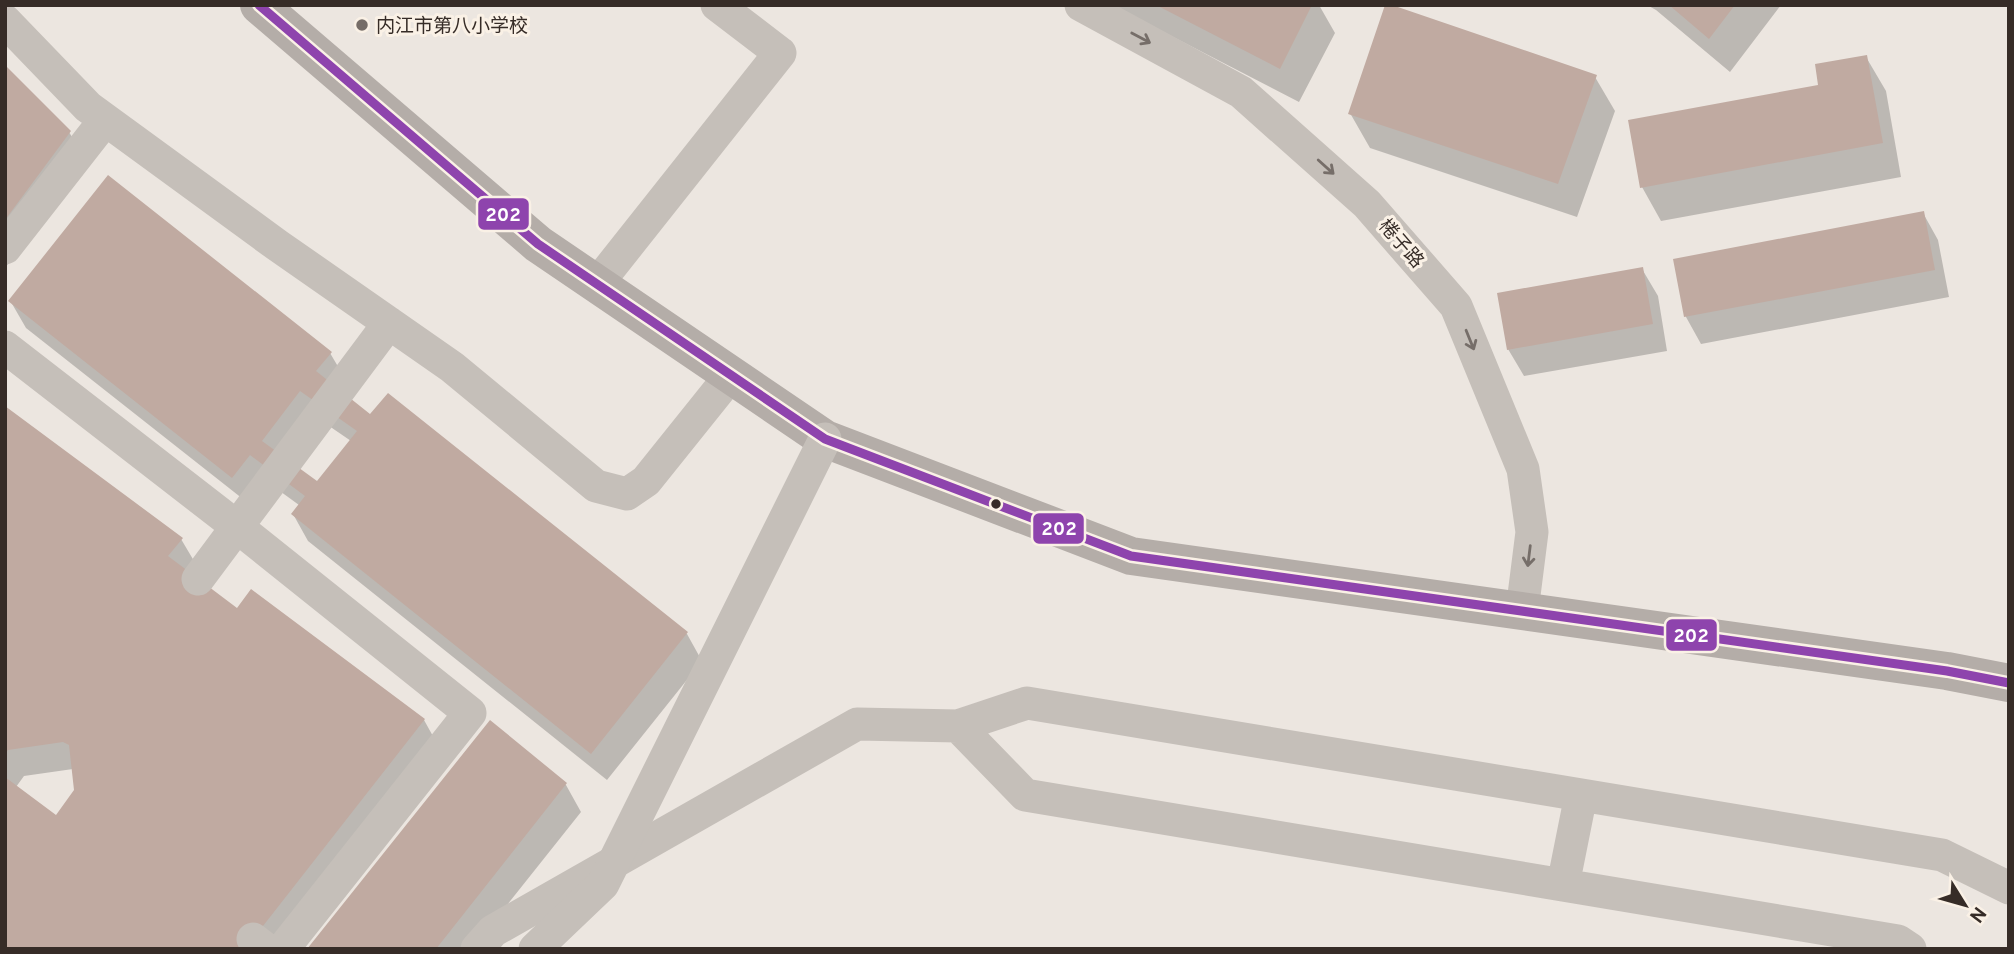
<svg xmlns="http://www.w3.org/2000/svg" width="2014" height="954" font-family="Overpass,'Noto Sans SC',sans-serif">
<rect width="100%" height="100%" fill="#ece6e0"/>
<path fill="#0003" fill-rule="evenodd" d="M1111,5H1319L1335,33L1299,102Z
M1647,5H1781L1730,72L1656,10Z
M1866,57L1886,91L1901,177L1661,221L1642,187L1820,86Z
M5,67L69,132L85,159L5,268Z
M1595,77L1615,111L1577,217L1370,148L1350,113Z
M1923,213L1938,240L1949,297L1701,344L1686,317L1675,260Z
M1642,269L1658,296L1667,351L1524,376L1508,349Z
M11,302L330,353L346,380L337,391L370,417L687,634L702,661L607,780L308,541L293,514L299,505L266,481L248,503L26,328ZM316,417L351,441L317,484L284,459Z
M5,408L181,539L197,566L190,575L237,611L424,720L439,747L282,949H5ZM73,769L76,791L57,817L16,787L24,776Z
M491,723L566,785L581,812L472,949H309Z"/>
<path fill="#c0aaa1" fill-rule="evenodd" d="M1156,5H1312L1280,69Z
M1385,5H1392L1597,75L1558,184L1348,114Z
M1669,5H1735L1709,39Z
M1867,55L1883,143L1640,188L1628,120L1818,85L1815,64Z
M5,65L71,131L5,220Z
M108,175L332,352L316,371L370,414L388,393L688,632L591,754L291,514L305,496L250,455L232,478L8,301ZM300,391L357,431L317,481L262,441Z
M1924,211L1935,270L1684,317L1673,259Z
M1643,267L1653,324L1507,350L1497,293Z
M5,406L183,538L168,556L237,608L251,589L425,719L245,949H5V777L56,815L74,790L69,745L63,742L8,750L5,754Z
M490,720L567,783L436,949H307Z"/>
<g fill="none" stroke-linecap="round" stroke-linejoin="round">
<path stroke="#c5bfb9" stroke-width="33" d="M1081,5L1241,92L1367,204L1456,306L1523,469L1532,532L1522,611
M5,21L88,107L277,245L452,367L596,486L627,494L646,481L731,375
M5,248L105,120
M597,284L780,53L717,5
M5,347L236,526L470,713L283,949
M198,579L389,323
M958,726L1027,703L1942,855L2009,888
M1563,885L1581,795
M253,939L266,949
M477,949L493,931L857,724L958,726L1025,795L1898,941L1910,949"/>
<path stroke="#b4ada8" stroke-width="38" d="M259,5L538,244L825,439L1131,556L1947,671L2009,683"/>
<path stroke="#c5bfb9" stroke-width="33" d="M535,949L603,884L825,439"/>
<defs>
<path id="bus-1" d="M259,5L538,244L825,439L1131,556L1947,671L2009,683"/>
</defs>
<use href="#bus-1" stroke="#faf1e6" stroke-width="14"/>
<use href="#bus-1" stroke="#8e44ad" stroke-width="9"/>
</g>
<defs><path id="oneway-shaft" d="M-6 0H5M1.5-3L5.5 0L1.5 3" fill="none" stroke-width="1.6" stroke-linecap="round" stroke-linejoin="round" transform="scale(1.75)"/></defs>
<g stroke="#766e69">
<use href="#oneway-shaft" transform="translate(1141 38) rotate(28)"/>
<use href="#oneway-shaft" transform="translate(1326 167) rotate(42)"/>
<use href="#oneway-shaft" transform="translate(1470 340) rotate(68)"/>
<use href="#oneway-shaft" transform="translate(1529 556) rotate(97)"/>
</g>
<circle fill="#766d68" stroke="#faf1e6" stroke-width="2.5" cx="362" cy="25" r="7"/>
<circle fill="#362c27" stroke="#faf1e6" stroke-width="2.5" cx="996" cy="504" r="6"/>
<g text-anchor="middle" stroke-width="6" stroke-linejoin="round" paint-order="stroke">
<g font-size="19" fill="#362c27" stroke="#faf1e6" text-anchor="start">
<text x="376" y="32">内江市第八小学校</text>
</g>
<g font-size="19" fill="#362c27" stroke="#faf1e6">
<text transform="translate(1402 243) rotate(49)" y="7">棬子路</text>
</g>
</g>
<g stroke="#faf1e6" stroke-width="2.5">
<rect x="477" y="197" width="53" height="34" rx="7" fill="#8e44ad"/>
<rect x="1032" y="512" width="53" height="33" rx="7" fill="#8e44ad"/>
<rect x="1665" y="618" width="53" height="34" rx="7" fill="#8e44ad"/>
</g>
<g font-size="19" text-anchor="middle" font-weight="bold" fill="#fff">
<text x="503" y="221">202</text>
<text x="1059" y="535">202</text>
<text x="1691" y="642">202</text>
</g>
<rect width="2014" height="954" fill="none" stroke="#362c27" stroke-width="14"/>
<g transform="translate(1965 905) rotate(127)" stroke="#faf1e6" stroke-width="5" paint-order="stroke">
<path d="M0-5L12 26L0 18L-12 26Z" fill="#362c27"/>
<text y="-10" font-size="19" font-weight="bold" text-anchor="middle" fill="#362c27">N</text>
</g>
</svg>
